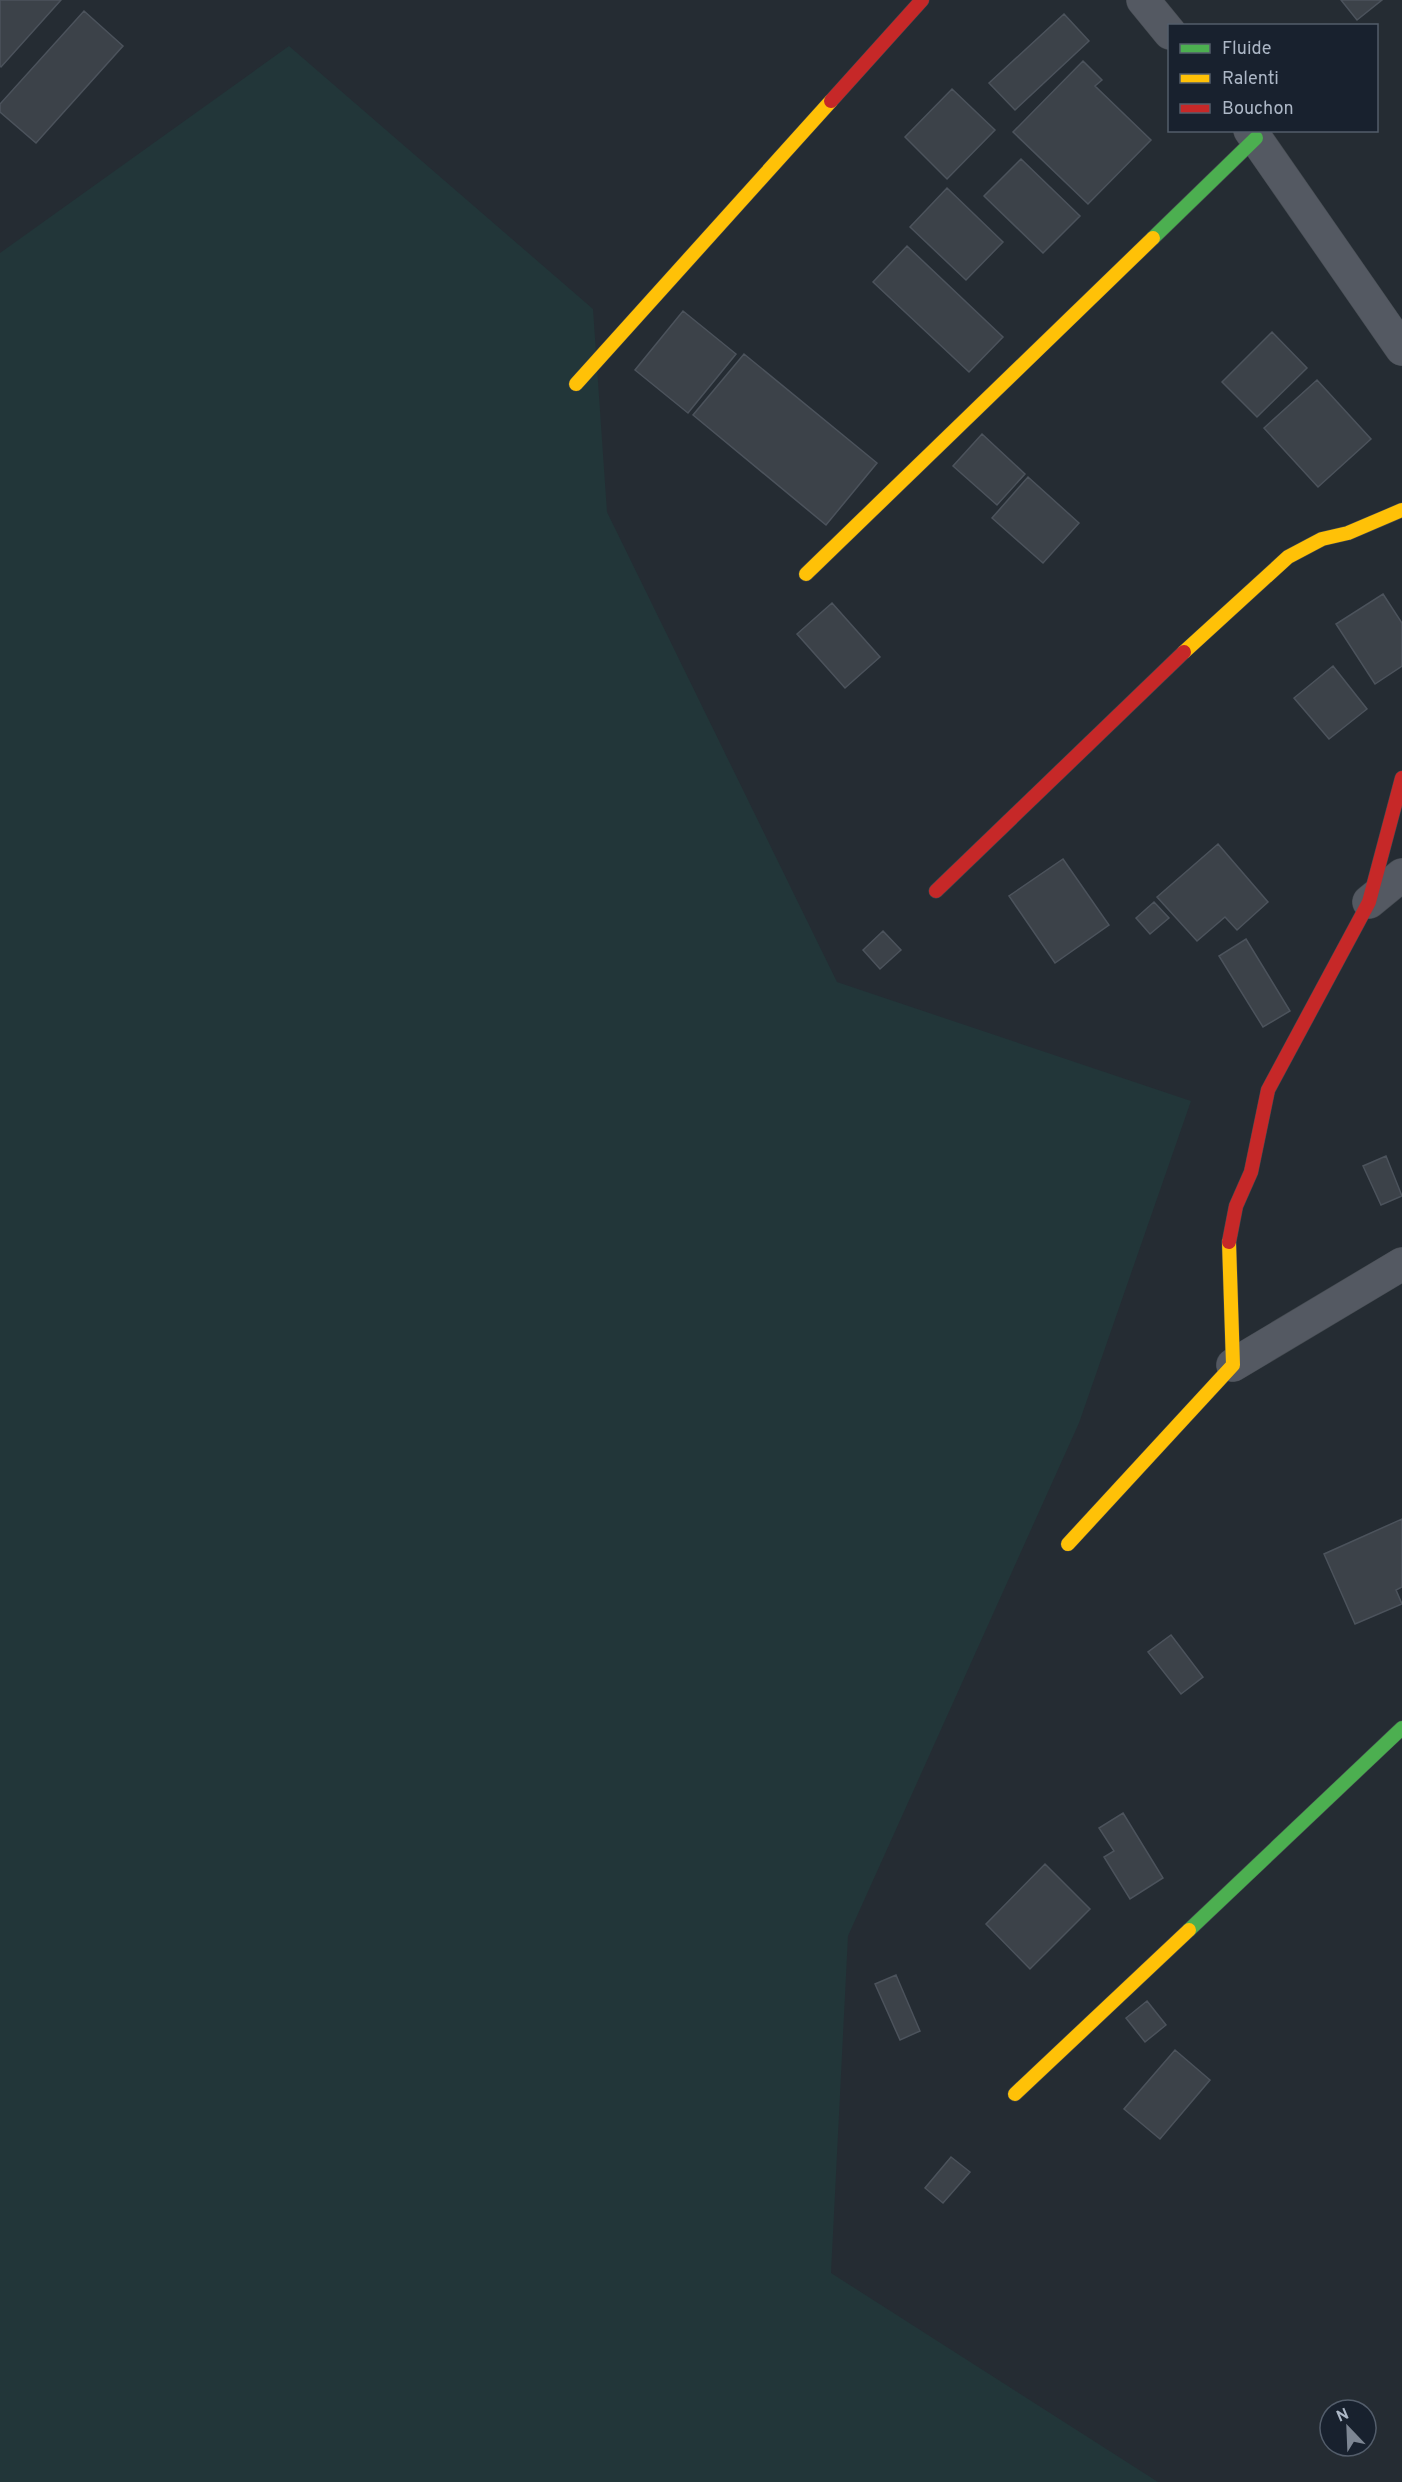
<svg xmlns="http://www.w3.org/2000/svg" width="1402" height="2482" font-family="Overpass,sans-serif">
<rect width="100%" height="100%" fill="#252c33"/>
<path fill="#223639" d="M289,46L593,309L607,512L837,982L1191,1101L1079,1423L848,1936L831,2273L1158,2482H0V253Z"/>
<path fill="#3c4249" stroke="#4c535c" stroke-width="1.5" d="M0,0H61L1,67L0,66Z
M1341,0H1382L1357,20Z
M84,11L123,46L36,143L0,112V104Z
M1064,14L1089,41L1015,110L989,83Z
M1083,61L1102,80L1095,86L1151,140L1088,204L1013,132Z
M952,89L995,130L947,179L905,137Z
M1021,159L1080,216L1043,253L984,196Z
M947,188L1003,242L966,280L910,227Z
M907,246L1003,337L969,372L873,282Z
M683,311L736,354L688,413L635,370Z
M1272,332L1307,368L1257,417L1222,382Z
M744,354L877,463L826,525L693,415Z
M1317,380L1371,439L1318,487L1264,428Z
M982,434L1025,474L997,505L953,466Z
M1028,477L1079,523L1043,563L992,518Z
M1383,594L1402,623V666L1375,684L1336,624Z
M832,603L880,657L845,688L797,634Z
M1333,666L1367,709L1329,739L1294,698Z
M1218,844L1268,902L1237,930L1225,917L1197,941L1157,897Z
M1063,859L1109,925L1055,963L1009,896Z
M1154,902L1169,918L1150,934L1136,918Z
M883,931L901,950L880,969L863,950Z
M1246,939L1290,1011L1263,1027L1219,956Z
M1386,1156L1402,1196L1381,1205L1363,1166Z
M1402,1519V1587L1396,1590L1402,1604L1355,1624L1324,1554Z
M1171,1635L1203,1677L1181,1694L1148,1652Z
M1123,1813L1163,1878L1130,1899L1104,1857L1114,1851L1099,1828Z
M1045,1864L1090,1909L1030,1969L986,1924Z
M896,1975L920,2031L900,2040L875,1984Z
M1147,2001L1166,2025L1145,2042L1126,2018Z
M1175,2050L1210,2080L1160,2139L1124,2109Z
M951,2157L970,2172L943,2203L925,2188Z"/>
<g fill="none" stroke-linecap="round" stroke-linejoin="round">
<defs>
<path id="street" d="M1143,0L1170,33
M1250,130L1402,349
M1369,902L1402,875
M1233,1365L1402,1264"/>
<path id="fast" d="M1153,238L1256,138
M1189,1930L1402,1728"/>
<path id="slow" d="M576,384L831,101
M806,574L1153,238
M1184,652L1288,557L1322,539L1348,533L1402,510
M1068,1544L1233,1365L1229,1242
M1015,2094L1189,1930"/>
<path id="jam" d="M831,101L922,0
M936,891L1184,652
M1229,1242L1236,1206L1251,1172L1268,1090L1369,902L1402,778"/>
</defs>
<use href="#street" stroke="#43494f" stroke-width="34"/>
<use href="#fast" stroke="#43494f" stroke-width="15"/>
<use href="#slow" stroke="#43494f" stroke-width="15"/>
<use href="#jam" stroke="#43494f" stroke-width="15"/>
<use href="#street" stroke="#545962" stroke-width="33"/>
<use href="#fast" stroke="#4caf50" stroke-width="14"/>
<use href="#slow" stroke="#ffc107" stroke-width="14"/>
<use href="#jam" stroke="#c62828" stroke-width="14"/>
</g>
<rect x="1168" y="24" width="210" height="108" fill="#18212e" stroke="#535d6b" stroke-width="1.5"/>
<rect x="1180" y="44" width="30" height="9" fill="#4caf50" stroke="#535d6b" stroke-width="1.5"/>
<text x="1222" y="54" font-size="18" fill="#acb7c6">Fluide</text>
<rect x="1180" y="74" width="30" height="9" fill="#ffc107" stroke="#535d6b" stroke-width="1.5"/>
<text x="1222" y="84" font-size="18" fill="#acb7c6">Ralenti</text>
<rect x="1180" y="104" width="30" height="9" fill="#c62828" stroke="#535d6b" stroke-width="1.5"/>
<text x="1222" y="114" font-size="18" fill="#acb7c6">Bouchon</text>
<g transform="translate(1348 2428) rotate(337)"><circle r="28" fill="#18212e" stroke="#535d6b" stroke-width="1.5"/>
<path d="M0-4.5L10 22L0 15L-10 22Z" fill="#7d8693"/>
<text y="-9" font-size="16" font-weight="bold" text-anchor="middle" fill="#acb7c6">N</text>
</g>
</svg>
